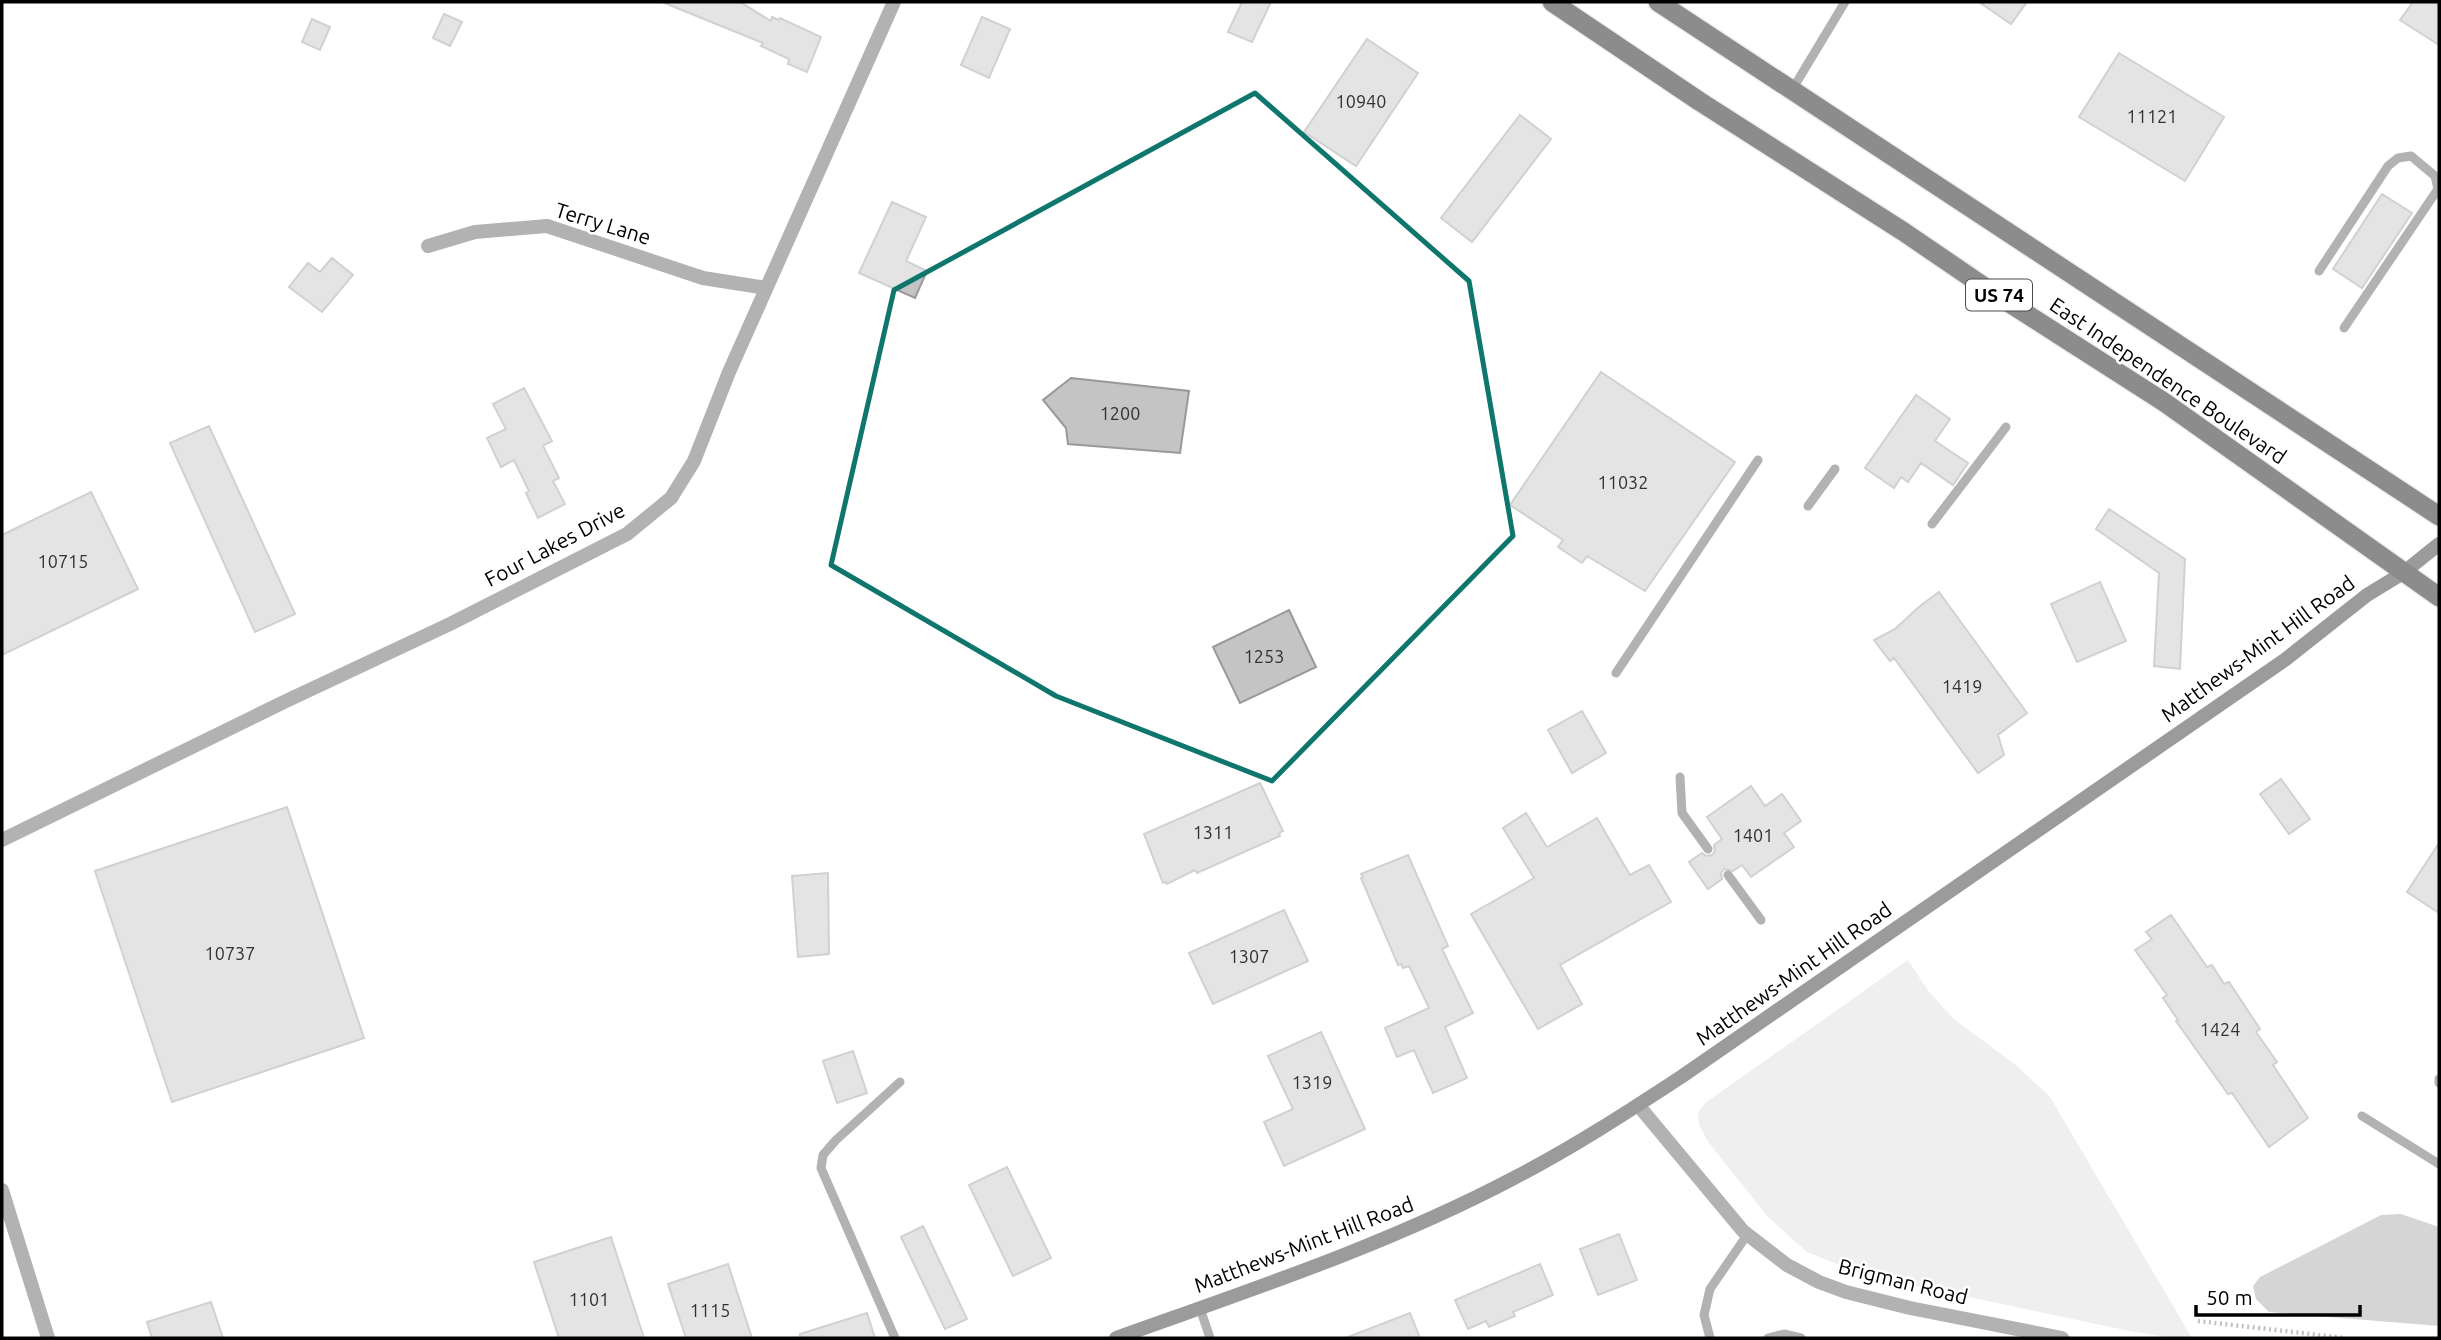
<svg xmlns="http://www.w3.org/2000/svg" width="2441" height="1340" font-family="Ubuntu,sans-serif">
<rect width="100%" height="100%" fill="#fff"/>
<path fill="#dcdcdc" d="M1908,960L1929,992L1955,1020L2016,1065L2050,1097L2192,1338H2172L2125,1330L1864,1275L1807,1252L1768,1217L1709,1143L1699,1125L1698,1113L1705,1103Z"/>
<path fill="#a3a3a3" d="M2401,1214L2439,1227V1326L2269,1312L2256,1299L2253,1286L2260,1277L2381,1215Z"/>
<path fill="#c4c4c4" stroke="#999" stroke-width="2" d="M662,2H740L771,21L772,17L779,20L780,18L821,37L807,72L788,64L789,59L761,46L763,43Z
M1242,2H1271L1252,42L1228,32Z
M1979,2H2027L2011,24Z
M2413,2H2439V45L2400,20Z
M444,14L462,22L450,46L433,38Z
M982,17L1010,29L989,78L961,65Z
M312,19L330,27L320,50L302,42Z
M1367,39L1418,73L1356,166L1304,132Z
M2119,53L2224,117L2185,181L2079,117Z
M1520,115L1551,139L1472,242L1441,218Z
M2382,194L2412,213L2362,288L2333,269Z
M892,202L926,217L906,261L927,271L915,298L859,273Z
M332,258L353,275L322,312L289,287L308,263L320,272Z
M1601,372L1735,462L1645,591L1587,556L1582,563L1558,547L1563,540L1510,505Z
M1071,378L1189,391L1180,453L1068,444L1066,428L1043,400Z
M524,388L552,441L543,446L559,478L553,481L565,504L538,518L526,493L529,491L514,460L501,467L487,438L506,429L493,404Z
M1916,395L1950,419L1935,441L1968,463L1953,485L1921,463L1908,482L1901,477L1894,488L1865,468Z
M209,426L295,614L255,632L170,443Z
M91,492L138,589L2,655V535Z
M2109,509L2185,559L2180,669L2154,666L2159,573L2096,529Z
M2100,582L2126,641L2077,662L2051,604Z
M1939,592L2027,713L1998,735L2004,755L1978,773L1894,658L1890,661L1874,640L1895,629L1920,606Z
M1289,610L1316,667L1240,703L1213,647Z
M1582,711L1606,753L1572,773L1548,730Z
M2281,779L2310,819L2289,834L2260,794Z
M1260,783L1283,831L1279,833L1280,836L1197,873L1195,870L1167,884L1166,882L1163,883L1144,834Z
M1751,786L1765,806L1782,794L1801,821L1784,833L1794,847L1751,877L1742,865L1733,871L1724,869L1721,873L1722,879L1708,889L1689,862L1702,853L1706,856L1712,855L1715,851L1714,845L1722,839L1707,817Z
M287,807L364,1038L172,1102L95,871Z
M1526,813L1547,847L1597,818L1630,875L1649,865L1671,902L1560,965L1582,1004L1538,1029L1471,914L1534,878L1503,828Z
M2439,843V913L2407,892Z
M1408,855L1448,946L1442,949L1473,1013L1445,1027L1467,1078L1433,1093L1414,1050L1397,1057L1385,1028L1429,1008L1409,966L1403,968L1401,964L1398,965L1361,878L1363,877L1361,874Z
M828,873L829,954L798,957L792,876Z
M1284,910L1308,961L1213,1004L1189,953Z
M2171,915L2207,967L2212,965L2224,984L2229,982L2260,1029L2256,1032L2277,1062L2273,1065L2308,1118L2269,1147L2232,1093L2228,1094L2176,1021L2178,1020L2163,998L2167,995L2135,950L2152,939L2146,932Z
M1321,1032L1365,1129L1284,1166L1264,1122L1293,1109L1268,1056Z
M853,1051L867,1093L837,1103L823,1061Z
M1007,1167L1051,1258L1013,1276L969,1185Z
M923,1226L967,1319L945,1329L901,1237Z
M1619,1234L1637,1280L1598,1295L1580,1249Z
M611,1237L644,1338H559L534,1262Z
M728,1264L752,1338H686L668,1284Z
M1540,1264L1553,1295L1513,1312L1515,1316L1489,1327L1486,1321L1468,1329L1455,1300Z
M211,1302L223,1338H152L147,1322Z
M867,1313L875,1338H800V1334Z
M1410,1313L1420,1338H1348V1337Z"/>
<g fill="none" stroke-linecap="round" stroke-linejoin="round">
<defs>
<path id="trunk" d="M1552,2L1699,101L1904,232L1989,290L2164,402L2439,597
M1658,2L2439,516"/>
</defs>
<use href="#trunk" stroke="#dbdbdb" stroke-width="22"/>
<path stroke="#777" stroke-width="4.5" stroke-dasharray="2 3.5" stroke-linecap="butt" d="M2198,1321L2345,1338"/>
<path stroke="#555" stroke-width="9" d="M1792,90L1845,2
M2319,271L2388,166L2398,158L2411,156L2435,176L2438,189L2344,328
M1808,506L1835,469
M1932,524L2006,427
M1616,673L1758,460
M1680,777L1682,813L1708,849
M1728,875L1761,920
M2439,1079V1083
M2362,1116L2439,1164
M1200,1308L1210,1338
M895,1338L821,1168L823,1155L836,1140L900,1082
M1710,1338L1704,1315L1710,1289L1747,1235
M1768,1338L1784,1334L1801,1338"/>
<path stroke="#555" stroke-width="14" d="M428,246L475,232L547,226L703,278L766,288
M2,840L286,701L450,624L627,534L671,498L694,461L729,372L894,2"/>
<path stroke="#555" stroke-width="14" d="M1638,1105L1743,1231L1787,1265L1819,1282L1846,1292L1910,1308L2062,1338
M2,1190L48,1338"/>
<path stroke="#222" stroke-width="14" d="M1116,1338C1250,1290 1387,1245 1514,1178C1572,1148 1626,1113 1681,1077L2286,659L2367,595L2403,573L2439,544"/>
<use href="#trunk" stroke="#000" stroke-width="19"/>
</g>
<path d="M0 0H2441V1340H0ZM1255,93L1469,281L1513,536L1272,781L1056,696L831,565L894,290Z" fill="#fff" fill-opacity=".55" fill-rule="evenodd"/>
<path fill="none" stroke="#0f766e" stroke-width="5" stroke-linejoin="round" d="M1255,93L1469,281L1513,536L1272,781L1056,696L831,565L894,290Z"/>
<g text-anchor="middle" stroke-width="5" stroke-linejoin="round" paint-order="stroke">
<g font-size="18" fill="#313131">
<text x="1361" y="108">10940</text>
<text x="2152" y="123">11121</text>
<text x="1120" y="420">1200</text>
<text x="1623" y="489">11032</text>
<text x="63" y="568">10715</text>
<text x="1264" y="663">1253</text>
<text x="1962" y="693">1419</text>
<text x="1213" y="839">1311</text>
<text x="1753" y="842">1401</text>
<text x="230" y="960">10737</text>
<text x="1249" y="963">1307</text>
<text x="2220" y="1036">1424</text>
<text x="1312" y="1089">1319</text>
<text x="589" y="1306">1101</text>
<text x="710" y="1317">1115</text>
</g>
<rect fill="#fff" stroke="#4c4c4c" stroke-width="2" x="1966" y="279.5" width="66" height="31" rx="5"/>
<g font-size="19" font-weight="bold" fill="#000">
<text x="1999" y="302">US 74</text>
</g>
<g font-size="21" fill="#000" stroke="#fff">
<text transform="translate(603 224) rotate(17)" y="7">Terry Lane</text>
<text transform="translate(2168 381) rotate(34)" y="7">East Independence Boulevard</text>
<text transform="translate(555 545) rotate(-28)" y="7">Four Lakes Drive</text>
<text transform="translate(2258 649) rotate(-36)" y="7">Matthews-Mint Hill Road</text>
<text transform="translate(1794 974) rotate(-35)" y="7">Matthews-Mint Hill Road</text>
<text transform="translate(1304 1245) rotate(-21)" y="7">Matthews-Mint Hill Road</text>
<text transform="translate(1903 1282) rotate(14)" y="7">Brigman Road</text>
</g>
</g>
<rect width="2441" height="1340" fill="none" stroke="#000000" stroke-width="7"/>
<path d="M2196 1305v10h164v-10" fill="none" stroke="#000000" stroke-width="3.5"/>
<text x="2206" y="1305" font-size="21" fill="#000000" stroke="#ffffff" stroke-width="5" paint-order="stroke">50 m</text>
</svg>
